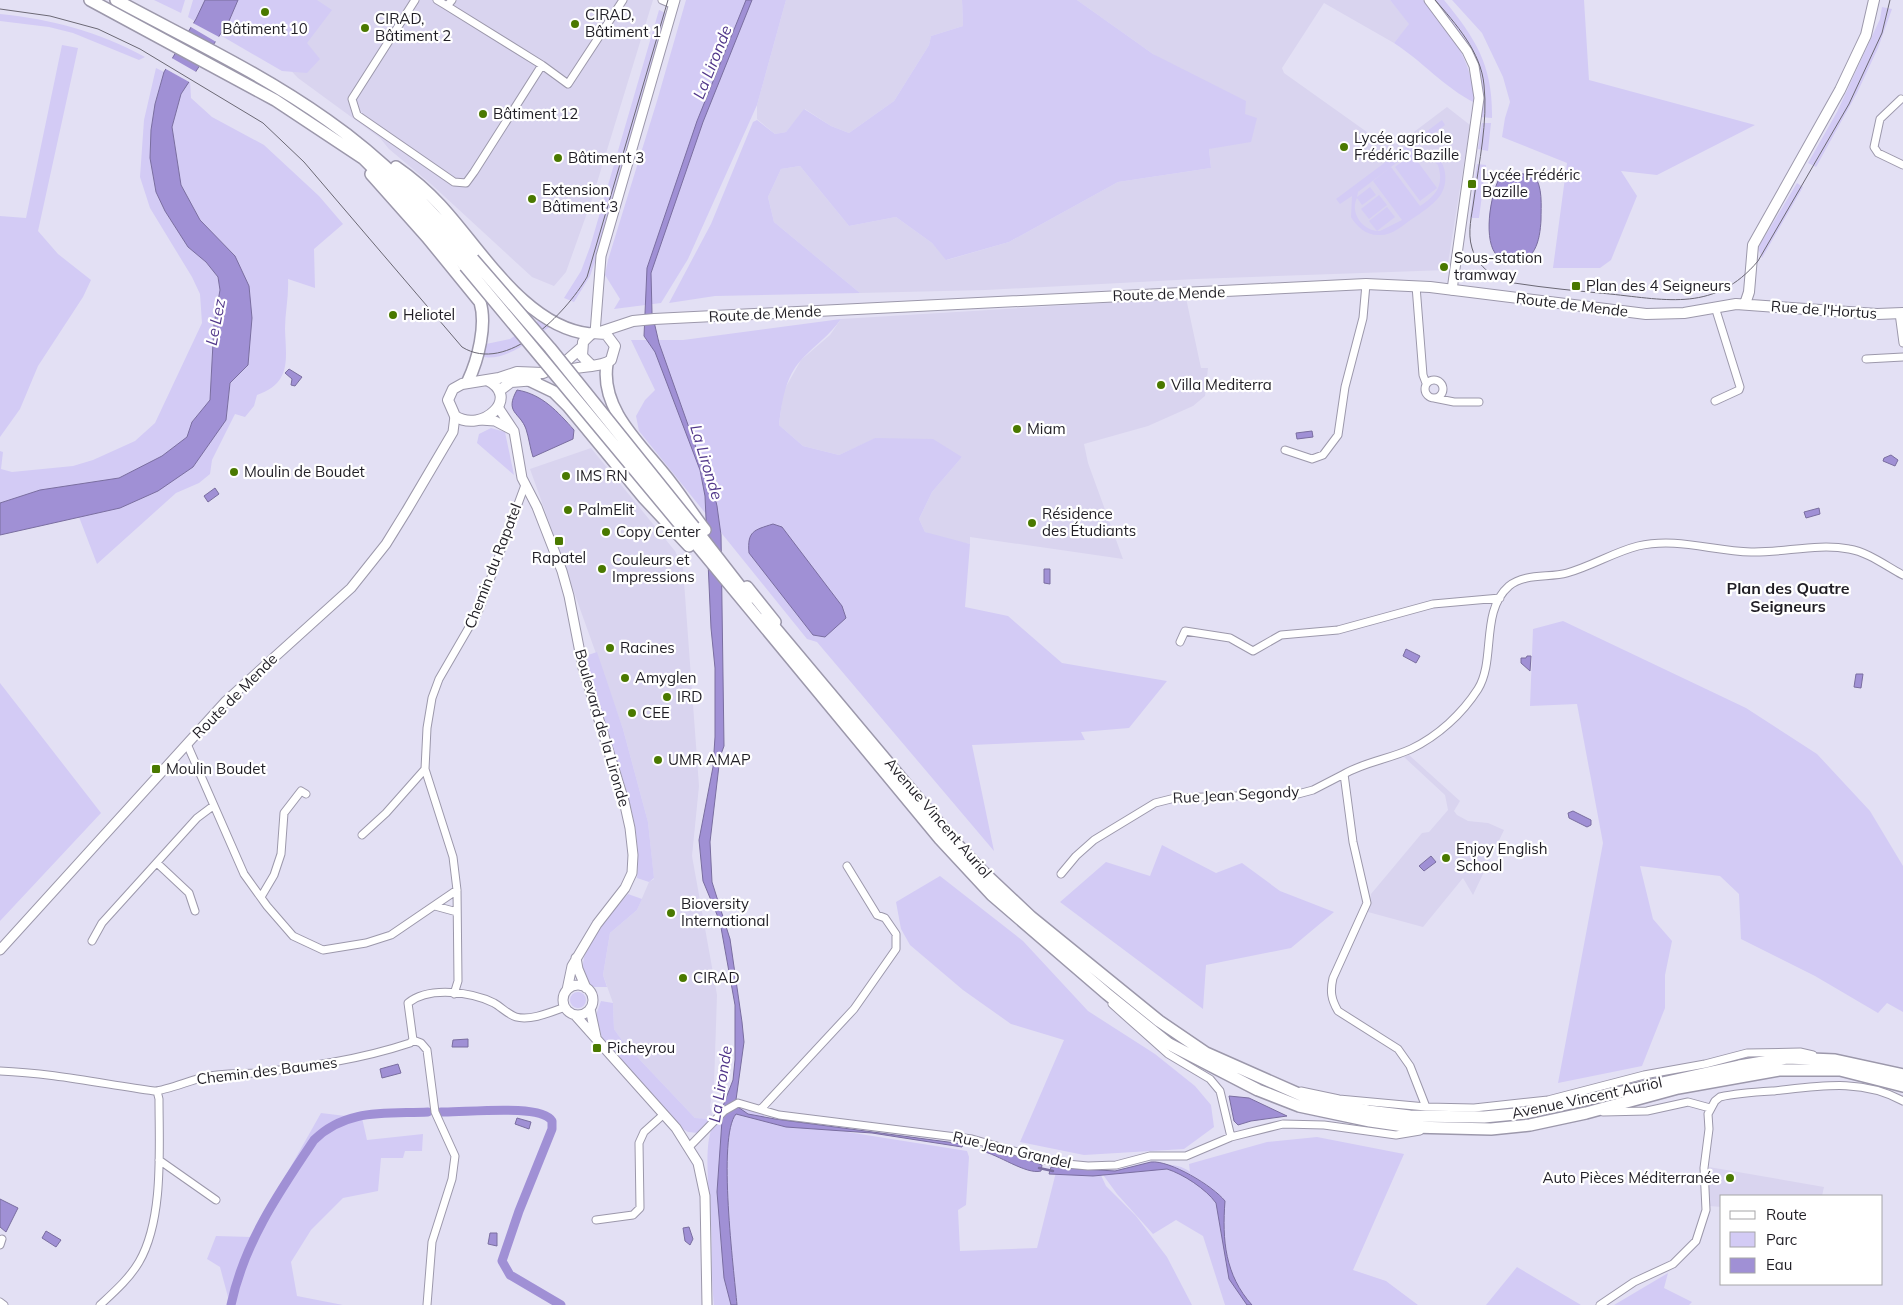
<svg xmlns="http://www.w3.org/2000/svg" width="1903" height="1305" font-family="Mulish,sans-serif">
<rect width="100%" height="100%" fill="#e3e0f4"/>
<path fill="#d9d4ef" d="M248,0H653L592,199L566,272L554,286L532,277L432,185L389,149L380,138L298,78L273,52Z
M786,0H962L963,26L931,36L929,45L894,101L849,133L831,126L805,109L786,132L775,134L757,119V105Z
M1077,0H1390L1410,24L1394,43L1324,3L1282,68L1284,73L1381,142L1398,144L1447,107L1470,125L1447,270L1196,279L986,290L860,293L774,222L768,197L781,169L800,166L849,226L896,217L932,243L947,260L1009,242L1118,182L1211,168L1209,149L1245,114L1244,110L1153,54Z
M1186,298L1201,368H1208L1205,396L1193,406L1148,426L1084,444L1088,463L1123,559L970,537V544L940,538L925,532L919,519L932,492L962,457L876,438L839,455L803,446L779,425L783,392L801,360L830,335L841,319Z
M591,448L675,551L683,568L699,786L692,856L717,995L714,1085L710,1106L713,1119L695,1118L624,1043L614,1029L613,1003L603,975L610,933L637,910L649,882L654,879L648,822L623,729L530,469Z
M1409,755L1460,801L1454,811L1457,815L1468,821L1488,823L1504,830L1473,895L1463,878L1423,927L1368,912L1371,894L1422,833L1429,832L1448,810L1445,795L1404,757Z
M1709,1167L1824,1187L1822,1196H1722V1207L1709,1206Z"/>
<path fill="#d3cbf5" fill-rule="evenodd" d="M154,0H185L181,13Z
M193,0H210L196,22L188,17Z
M238,0H317L332,10L307,43L320,59L307,73L282,71L220,35Z
M686,0H786L757,105L688,259L661,303L614,309L620,299L605,275L608,260L657,101Z
M962,0H1077L1153,54L1246,101L1245,114L1257,118L1251,142L1209,149L1211,168L1118,182L1009,242L946,260L932,243L896,217L849,226L800,166L781,169L768,197L774,222L860,293L715,296L669,303L711,224L753,122L757,120L775,134L786,132L804,109L831,126L849,133L894,101L929,45L931,36L963,26Z
M1390,0H1423C1452,35 1471,57 1475,103C1445,88 1422,61 1394,43L1409,24Z
M1432,0H1444C1476,39 1493,66 1492,118L1480,117L1466,44Z
M1452,0H1584L1589,80L1755,125L1657,175L1621,171L1637,196L1611,260L1600,268H1553L1567,163L1502,137L1505,118L1510,102L1503,77L1482,33Z
M1882,7L1892,9L1878,48L1857,93L1816,167L1808,163L1837,112L1880,19Z
M659,10L668,14L599,250L590,276L574,302L564,298L581,271L590,247Z
M0,14C51,19 100,32 145,57L139,60L73,33L49,27L0,21Z
M62,45L78,48L38,231L58,254L91,280L83,297L38,366L20,409L0,437V216L26,218Z
M156,68L164,72L155,104L151,130L150,158L156,192L165,211L188,247L206,262L218,277L220,290L214,324L210,400L192,422L187,437L162,456L119,478L40,490L0,503V451L3,452L1,469L12,472L73,466L93,460L135,441L155,423L202,323L200,294L192,277L150,208L140,177L144,120Z
M190,80L191,98L212,117L264,145L319,196L343,224L314,249L315,288L288,279C289,296 285,312 285,329C286,359 292,383 257,395L254,406L245,417L235,414L212,460L210,474L199,483L176,493L97,564L79,517L120,508L158,491L226,420L230,383L248,365L235,256L200,220L181,185L172,127L181,94Z
M1442,120L1445,125L1414,149C1419,149 1424,149 1429,151C1447,159 1450,183 1439,197C1432,206 1422,212 1412,219C1402,226 1392,236 1378,235C1366,235 1357,227 1351,217L1352,196L1340,204L1336,199ZM1418,153L1426,155L1438,165C1444,185 1437,195 1420,206L1391,167L1373,181L1402,220L1380,231C1364,232 1349,213 1357,198L1362,205L1376,195L1370,187L1357,197L1358,192L1404,157L1412,154L1395,167L1420,201L1437,188L1412,154Z
M1482,123H1491L1488,151L1478,149Z
M1477,164L1486,165L1479,218H1470Z
M1797,183L1803,187L1762,258L1758,248Z
M1379,195L1387,205L1369,219L1361,209Z
M1387,207L1395,217L1377,231L1369,221Z
M541,319L551,326C530,340 508,361 482,357L486,344L510,339Z
M841,319C829,336 816,344 802,359C785,377 782,401 779,425L803,446L839,455L875,438L933,439L962,457L932,492L919,519L925,532L970,544L965,607L1008,616L1062,663L1167,681L1129,728L1081,732L1085,740L972,745L994,851L817,642L807,639L639,431L636,416L645,400L655,390L631,340H683Z
M491,428L505,432L514,475L477,443L479,434Z
M1563,621L1746,708L1817,754L1870,811L1903,866V1012L1887,1003L1878,1013L1815,976L1741,939L1739,894L1720,876L1640,866L1653,919L1672,941L1665,975V1008L1642,1066L1558,1083L1603,843L1577,704L1530,706L1533,629Z
M597,652L623,729L648,822L654,878L649,882L637,878C642,834 628,796 615,755C605,722 595,689 585,656Z
M0,683L101,813L0,921Z
M1162,845L1216,873L1242,863L1280,891L1334,912L1291,948L1206,965L1203,1009L1060,902L1106,862L1150,876Z
M940,876L1023,941L1088,1011L1155,1054L1195,1086L1211,1105L1214,1127L1184,1149L1084,1155L1020,1142L1064,1040L1011,1024L963,990L910,945L901,929L896,902Z
M628,894L642,899L637,910L610,933L603,975L607,987H592C589,982 584,976 583,970C581,942 611,914 628,894Z
M570 1000a8 8 0 1 1 16 0a8 8 0 1 1-16 0Z
M601,1001L613,1003L614,1029L624,1043L695,1118L713,1119L698,1133L688,1132L680,1127L602,1038L596,1015Z
M738,1106L763,1113L765,1119L967,1151L969,1157L966,1205L958,1210L960,1251L1037,1248L1056,1172L1099,1171L1106,1186L1136,1216L1167,1257L1192,1305H714C711,1278 712,1252 711,1224C710,1201 703,1148 712,1128C717,1118 729,1112 738,1106Z
M321,1113L362,1118L367,1140L423,1134L422,1151H405L403,1158H381L378,1191L343,1198L311,1230L291,1262L297,1296L343,1305H227L228,1297L220,1267L207,1259L216,1236L251,1237Z
M1317,1137L1404,1154L1353,1270L1386,1281L1418,1305H1225L1203,1236L1176,1220L1153,1234L1117,1194L1101,1172C1125,1169 1172,1156 1190,1172L1189,1164L1267,1142Z
M1517,1267L1581,1305H1486Z
M1668,1273L1664,1288L1692,1302L1689,1305H1614Z"/>
<path fill="#a090d5" stroke="#7a6ea0" d="M205,0H238L229,21L181,94L172,127L181,185L200,220L235,256L249,286L252,318L248,365L230,383L226,420L193,467L158,491L120,508L0,535V503L40,490L119,478L162,456L187,437L192,422L210,400L214,324L220,290L218,277L206,262L188,247L165,211L156,192L150,158L151,130L155,104L164,72L196,19Z
M746,0H752L703,122L651,273L652,313L659,343L704,470L709,472L717,506L721,535L724,746L720,757L710,842L712,882L730,939L742,1022L744,1042L735,1107H738L748,1114L775,1119L963,1144L962,1147L872,1133L786,1127L736,1114C717,1137 734,1271 737,1305H731L724,1278L717,1192L723,1106L733,1080L735,1060V1005L720,922L703,881L699,840L713,767L715,737V668L711,628L705,496L700,470L655,352L644,336L647,268L697,121Z
M1503,172L1534,175C1543,187 1541,205 1541,220C1540,240 1535,266 1509,260C1504,259 1499,258 1495,253C1483,236 1491,188 1503,172Z
M289,369L302,377L295,386L291,385L292,379L285,373Z
M517,390C542,394 558,412 574,430L573,439L533,457C530,448 529,438 526,429C520,412 504,413 517,390Z
M1312,431L1313,437L1297,439L1296,433Z
M1891,455L1898,460L1895,466L1883,461L1884,458Z
M215,488L219,494L208,502L204,496Z
M1819,508L1820,514L1806,518L1804,512Z
M773,524L782,527L842,606L846,618L825,637L813,635L749,553C747,531 754,530 773,524Z
M1044,569H1050V584L1044,583Z
M1406,649L1420,656L1416,663L1403,656Z
M1527,656H1531L1530,671L1521,663V658H1526Z
M1856,674H1863L1861,688L1854,687Z
M1573,811L1591,820V825L1587,827L1569,818L1568,813Z
M1431,856L1436,862L1424,871L1419,866Z
M468,1039V1047H452L453,1040Z
M398,1064L401,1073L382,1078L380,1069Z
M1229,1096L1249,1098L1287,1116L1251,1121L1238,1125L1234,1121Z
M517,1118L531,1122L529,1129L515,1124Z
M983,1146L1004,1151L1042,1165L1041,1171C1026,1175 998,1154 981,1151Z
M1151,1162C1170,1160 1213,1186 1225,1201C1222,1240 1225,1275 1252,1305H1247L1229,1279L1216,1203C1206,1189 1183,1174 1167,1169L1093,1176L1049,1174L1051,1167L1115,1171Z
M0,1199L18,1208L6,1232L0,1227Z
M689,1227L693,1239L690,1245L685,1241L683,1228Z
M46,1231L61,1240L56,1247L42,1238Z
M490,1233H497V1246L488,1244Z"/>
<path fill="#e3e0f4" d="M191,22L221,38L218,43L189,26Z
M170,57L198,73L191,83L164,68Z"/>
<g fill="none" stroke-linecap="round" stroke-linejoin="round">
<path stroke="#7a6ea0" stroke-width="2.5" d="M1039,1168L1053,1171"/>
<path stroke="#a090d5" stroke-width="9" d="M441,1112C463,1113 541,1103 552,1121V1129L519,1211L502,1261L510,1275L561,1305
M231,1305C244,1243 279,1192 314,1140C346,1108 387,1114 428,1112"/>
<defs>
<path id="minor" d="M415,0L352,99L357,115L454,182L466,183L474,172L542,65
M437,0L447,6
M452,0L447,6L542,65L568,84L623,0
M662,0L674,5
M1901,99L1880,119L1874,147L1878,153L1903,165
M1416,286L1423,375L1426,383
M1899,313L1903,343
M1866,359L1903,357
M1425 389a9 9 0 1 1 18 0a9 9 0 1 1-18 0Z
M1434,398L1454,402H1479
M1715,401L1739,390L1740,387L1715,307
M1285,450L1312,459L1323,455L1338,435L1345,387L1363,318L1366,284
M1180,642L1185,631L1230,638L1253,651L1281,635L1338,630L1433,604L1500,598
M187,744L244,874L267,906L293,936L323,950L366,943L391,935L457,890
M362,835L386,813L425,769
M157,863L189,893L195,911
M1061,874L1076,856L1094,840L1155,803L1175,798L1298,794L1313,790L1344,774
M261,897L274,875L281,854L284,813L301,791L306,794
M435,906L457,912
M92,941L102,923L197,818L213,806
M454,994L458,981L457,890L453,857L425,769L427,728L432,698L439,679L479,610L525,485
M1112,1004L1168,1054L1210,1079L1220,1091L1231,1137
M0,1071C52,1073 103,1084 154,1091C162,1092 194,1079 205,1077C221,1073 237,1074 254,1073C307,1067 359,1060 410,1043L413,1040
M1301,1091L1339,1099L1426,1107L1474,1108L1548,1100L1644,1075L1705,1064L1747,1053L1800,1052L1813,1055
M1426,1107L1410,1066L1398,1049L1338,1011C1331,999 1330,991 1333,978L1367,903L1353,842L1344,774C1365,762 1389,759 1411,749C1438,736 1462,714 1478,689C1496,660 1480,611 1509,586C1525,573 1549,578 1567,573C1592,566 1614,552 1638,546C1677,537 1712,551 1751,552C1783,553 1817,543 1849,549C1868,552 1886,566 1903,575
M761,1109L854,1009L896,949V934L885,918L877,915L847,866
M1603,1112L1647,1111L1688,1102L1710,1108
M690,1146L724,1111L738,1103L779,1115L972,1139L1056,1163L1088,1166L1116,1165L1150,1156H1186L1231,1137L1283,1124L1324,1125L1396,1135L1420,1131
M159,1160L216,1200
M596,1220L633,1215L640,1208L639,1143L644,1132L664,1114
M0,1245L2,1239
M0,1302L4,1305
M100,1305C114,1292 129,1279 139,1262C164,1219 159,1148 159,1099L157,1091
M427,1305L432,1242L452,1179L455,1156L435,1112L427,1050L421,1043L413,1040L408,1003C429,986 472,992 494,1003C501,1007 509,1015 516,1017C531,1021 551,1012 565,1007
M1600,1305L1634,1282L1673,1264L1696,1241L1706,1210L1704,1168L1709,1129L1708,1114L1715,1101L1720,1097C1738,1093 1757,1092 1774,1091C1819,1086 1862,1078 1903,1101"/>
<path id="tertiary" d="M1429,0L1467,51L1474,66L1479,98L1452,290
M595,333L601,256L675,0
M498,407L514,431L522,478L537,507L562,571L569,596L583,668L624,801L630,828L633,855L632,873L625,888L597,924L572,966L567,990
M480,420L495,421L514,431
M0,950L226,701L351,588L386,544L407,510L453,432L455,416
M576,958L578,969L586,988
M563 1000a15 15 0 1 1 30 0a15 15 0 1 1-30 0Z
M590,1009L596,1037
M575,1015L676,1128L698,1163L705,1196L707,1305"/>
<path id="secondary" d="M1745,304L1749,292L1753,245L1840,90L1866,35L1874,0
M600,332L633,321L654,319L1366,284L1430,287L1646,314L1684,313L1736,304L1877,314L1903,313
M562,372C578,365 602,368 611,360L615,346L606,334L592,333L583,342L582,356L591,365
M487,380C522,397 482,434 455,416L448,400L453,389L462,384L499,378L517,372L543,373L564,363L581,348
M499,391L511,382L536,380"/>
<path id="primary" d="M90,0L275,100L364,159L430,225L465,266
M116,0C186,38 261,73 327,120C383,159 429,207 473,259
M396,167C412,178 427,191 440,205C481,249 525,327 590,334
M371,174L427,237L480,302C487,325 478,360 468,381
M607,364C600,408 639,443 664,474C679,492 691,512 705,530
M529,380L554,392L568,406L644,498L689,546
M694,527L749,598
M687,533L940,839L992,895L1107,994L1169,1044L1258,1090L1299,1106L1370,1121L1411,1127L1491,1129L1530,1125L1586,1113L1678,1088L1779,1070H1840L1903,1086
M747,587L775,622
M766,617L952,839L981,870L1031,917L1159,1021L1206,1053L1310,1099L1368,1111L1410,1116L1484,1117L1526,1113L1739,1066L1787,1058L1835,1060L1903,1075"/>
</defs>
<use href="#minor" stroke="#9c98ab" stroke-width="9"/>
<use href="#tertiary" stroke="#9c98ab" stroke-width="11"/>
<use href="#secondary" stroke="#9c98ab" stroke-width="12"/>
<use href="#primary" stroke="#9c98ab" stroke-width="14"/>
<use href="#minor" stroke="#fff" stroke-width="7"/>
<use href="#tertiary" stroke="#fff" stroke-width="9"/>
<use href="#secondary" stroke="#fff" stroke-width="10"/>
<use href="#primary" stroke="#fff" stroke-width="11"/>
<path stroke="#6b6874" stroke-width="1" d="M1435,0C1456,24 1481,52 1484,85C1488,122 1479,162 1474,199C1472,215 1467,232 1472,248C1478,268 1495,279 1514,283C1546,288 1578,291 1610,294C1668,300 1715,312 1758,261L1849,104L1882,33L1890,0
M0,9L50,16L98,29L140,49L263,123L304,162L462,347C507,375 566,313 587,277L668,0"/>
<defs>
<path id="primary-bridge" d="M473,259L550,348L694,527
M465,266L687,533"/>
</defs>
<use href="#primary-bridge" stroke="#9c98ab" stroke-width="14" stroke-linecap="butt"/>
<use href="#primary-bridge" stroke="#fff" stroke-width="11"/>
</g>
<g fill="#4a7900" stroke="#fff" stroke-width="2">
<circle cx="265" cy="12" r="5"/>
<circle cx="575" cy="24" r="5"/>
<circle cx="365" cy="28" r="5"/>
<circle cx="483" cy="114" r="5"/>
<circle cx="1344" cy="147" r="5"/>
<circle cx="558" cy="158" r="5"/>
<rect x="1467" y="179" width="10" height="10" rx="2.5"/>
<circle cx="532" cy="199" r="5"/>
<circle cx="1444" cy="267" r="5"/>
<rect x="1571" y="281" width="10" height="10" rx="2.5"/>
<circle cx="393" cy="315" r="5"/>
<circle cx="1161" cy="385" r="5"/>
<circle cx="1017" cy="429" r="5"/>
<circle cx="234" cy="472" r="5"/>
<circle cx="566" cy="476" r="5"/>
<circle cx="568" cy="510" r="5"/>
<circle cx="1032" cy="523" r="5"/>
<circle cx="606" cy="532" r="5"/>
<rect x="554" y="536" width="10" height="10" rx="2.5"/>
<circle cx="602" cy="569" r="5"/>
<circle cx="610" cy="648" r="5"/>
<circle cx="625" cy="678" r="5"/>
<circle cx="667" cy="697" r="5"/>
<circle cx="632" cy="713" r="5"/>
<circle cx="658" cy="760" r="5"/>
<rect x="151" y="764" width="10" height="10" rx="2.5"/>
<circle cx="1446" cy="858" r="5"/>
<circle cx="671" cy="913" r="5"/>
<circle cx="683" cy="978" r="5"/>
<rect x="592" y="1043" width="10" height="10" rx="2.5"/>
<circle cx="1730" cy="1178" r="5"/>
</g>
<g text-anchor="middle" stroke-width="4.5" stroke-linejoin="round" paint-order="stroke">
<g font-size="15" fill="#201e25" stroke="#fff" text-anchor="start">
<text x="585" y="20">CIRAD,<tspan x="585" dy="17">Bâtiment 1</tspan></text>
<text x="375" y="24">CIRAD,<tspan x="375" dy="17">Bâtiment 2</tspan></text>
<text x="265" y="34" text-anchor="middle">Bâtiment 10</text>
<text x="493" y="119">Bâtiment 12</text>
<text x="1354" y="143">Lycée agricole<tspan x="1354" dy="17">Frédéric Bazille</tspan></text>
<text x="568" y="163">Bâtiment 3</text>
<text x="1482" y="180">Lycée Frédéric<tspan x="1482" dy="17">Bazille</tspan></text>
<text x="542" y="195">Extension<tspan x="542" dy="17">Bâtiment 3</tspan></text>
<text x="1454" y="263">Sous-station<tspan x="1454" dy="17">tramway</tspan></text>
<text x="1586" y="291">Plan des 4 Seigneurs</text>
<text x="403" y="320">Heliotel</text>
<text x="1171" y="390">Villa Mediterra</text>
<text x="1027" y="434">Miam</text>
<text x="244" y="477">Moulin de Boudet</text>
<text x="576" y="481">IMS RN</text>
<text x="578" y="515">PalmElit</text>
<text x="1042" y="519">Résidence<tspan x="1042" dy="17">des Étudiants</tspan></text>
<text x="616" y="537">Copy Center</text>
<text x="559" y="563" text-anchor="middle">Rapatel</text>
<text x="612" y="565">Couleurs et<tspan x="612" dy="17">Impressions</tspan></text>
<text x="620" y="653">Racines</text>
<text x="635" y="683">Amyglen</text>
<text x="677" y="702">IRD</text>
<text x="642" y="718">CEE</text>
<text x="668" y="765">UMR AMAP</text>
<text x="166" y="774">Moulin Boudet</text>
<text x="1456" y="854">Enjoy English<tspan x="1456" dy="17">School</tspan></text>
<text x="681" y="909">Bioversity<tspan x="681" dy="17">International</tspan></text>
<text x="693" y="983">CIRAD</text>
<text x="607" y="1053">Picheyrou</text>
<text x="1720" y="1183" text-anchor="end">Auto Pièces Méditerranée</text>
</g>
<g font-size="15" fill="#201e25" stroke="#fff">
<text transform="translate(1169 294) rotate(-2)" y="5">Route de Mende</text>
<text transform="translate(1572 305) rotate(7)" y="5">Route de Mende</text>
<text transform="translate(1824 310) rotate(4)" y="5">Rue de l'Hortus</text>
<text transform="translate(765 314) rotate(-3)" y="5">Route de Mende</text>
<text transform="translate(493 566) rotate(-69)" y="5">Chemin du Rapatel</text>
<text transform="translate(235 696) rotate(-45)" y="5">Route de Mende</text>
<text transform="translate(602 728) rotate(74)" y="5">Boulevard de la Lironde</text>
<text transform="translate(1236 795) rotate(-3)" y="5">Rue Jean Segondy</text>
<text transform="translate(938 818) rotate(49)" y="5">Avenue Vincent Auriol</text>
<text transform="translate(267 1071) rotate(-7)" y="5">Chemin des Baumes</text>
<text transform="translate(1587 1098) rotate(-12)" y="5">Avenue Vincent Auriol</text>
<text transform="translate(1012 1150) rotate(13)" y="5">Rue Jean Grandel</text>
</g>
<g font-size="16" font-style="italic" fill="#51378a" stroke="#fff">
<text transform="translate(712 62) rotate(-68)" y="6">La Lironde</text>
<text transform="translate(215 322) rotate(-79)" y="6">Le Lez</text>
<text transform="translate(707 462) rotate(73)" y="6">La Lironde</text>
<text transform="translate(720 1084) rotate(-81)" y="6">La Lironde</text>
</g>
<g font-size="16" font-weight="bold" fill="#201e25" stroke="#fff">
<text x="1788" y="594">Plan des Quatre<tspan x="1788" dy="18">Seigneurs</tspan></text>
</g>
</g>
<rect x="1720" y="1195" width="162" height="90" fill="#ffffff" stroke="#a6a5a8"/>
<rect x="1730" y="1211" width="25" height="8" fill="#ffffff" stroke="#a6a5a8"/>
<text x="1766" y="1220" font-size="15" fill="#201e25">Route</text>
<rect x="1730" y="1232" width="25" height="15" fill="#d3cbf5" stroke="#a6a5a8"/>
<text x="1766" y="1245" font-size="15" fill="#201e25">Parc</text>
<rect x="1730" y="1258" width="25" height="15" fill="#a090d5" stroke="#a6a5a8"/>
<text x="1766" y="1270" font-size="15" fill="#201e25">Eau</text>
</svg>
